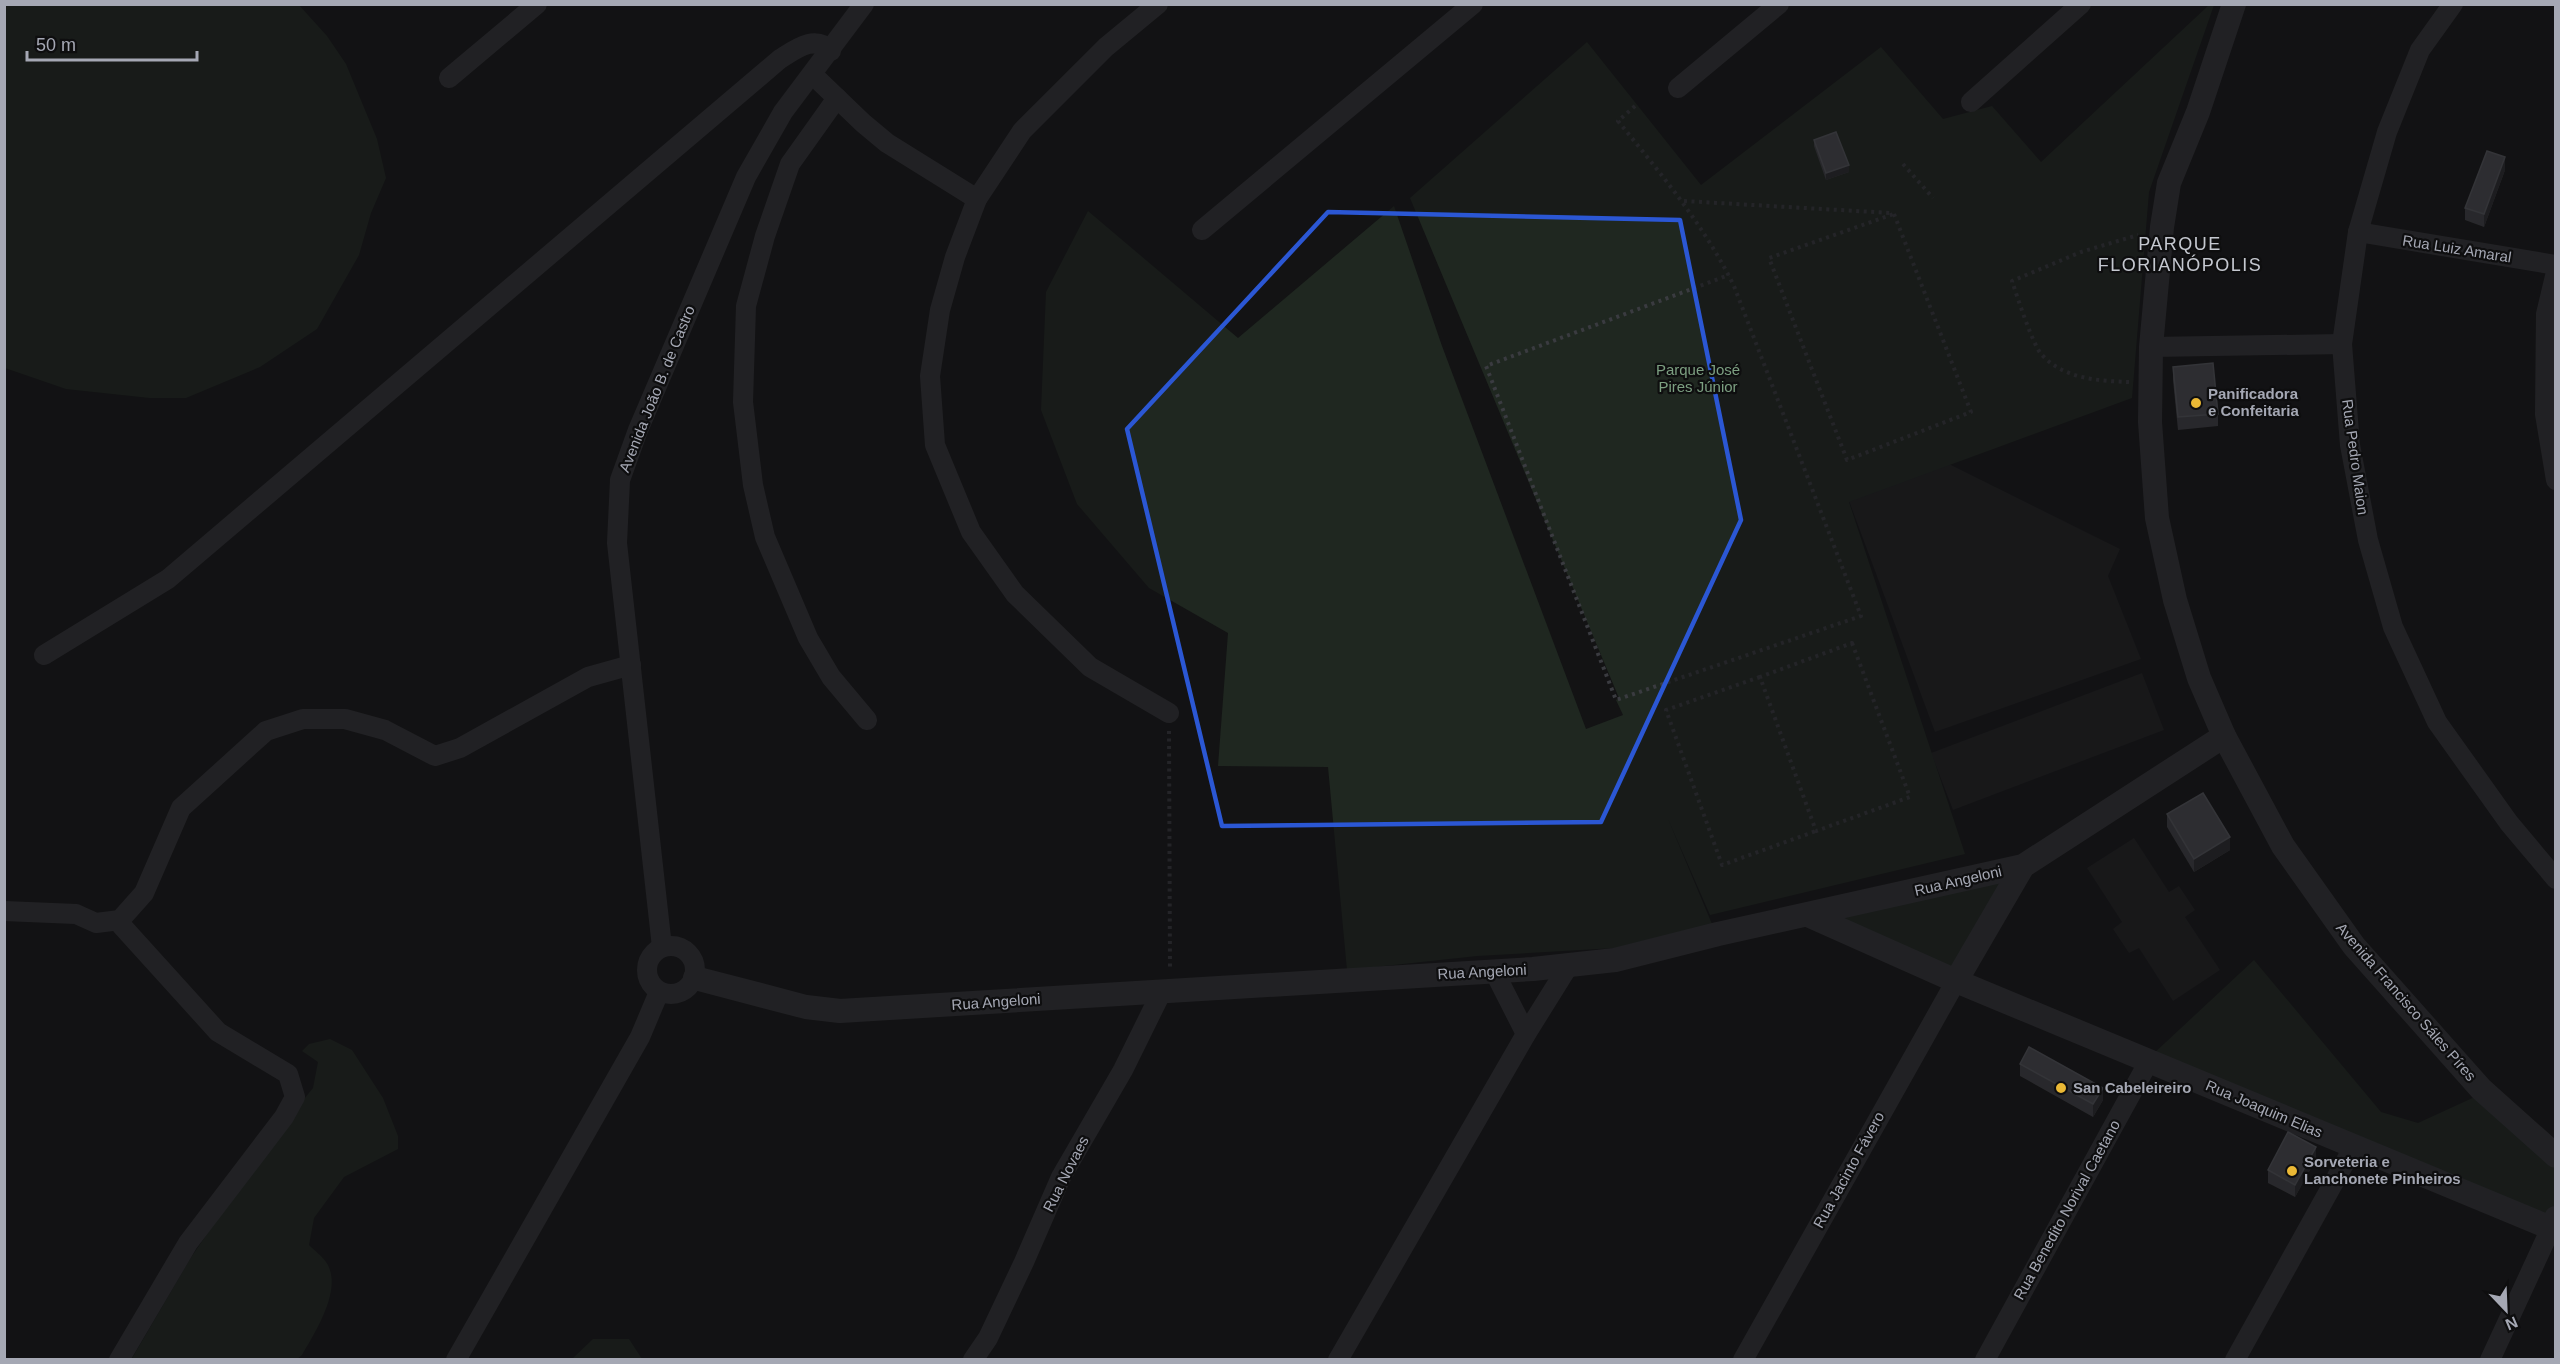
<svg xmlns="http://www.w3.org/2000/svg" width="2560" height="1364" font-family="Arial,sans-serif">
<rect width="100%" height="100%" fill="#131314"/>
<g fill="#1f1f21">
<path d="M1949,464L2120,549L2108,576L2141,659L1935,732L1849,501Z"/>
<path d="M2142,673L2164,730L1953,810L1931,753Z"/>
<path d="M2134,838L2169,892L2179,886L2195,910L2185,917L2220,970L2173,1001L2139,948L2129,953L2113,929L2122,922L2087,868Z"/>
</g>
<g fill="#1f2720">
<path d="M4,5H299L327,36L346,64L377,139L386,178L371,213L359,255L317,329L260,367L186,398H150L66,389L5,368Z"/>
<path d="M2209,5H2214L2149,192L2132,398L1849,502L1965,854L1710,915L1668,819L1712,924L1615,948L1477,956L1347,970L1328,767L1218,766L1228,633L1149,588L1077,504L1041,410L1046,292L1088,211L1238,338L1394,206L1442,346L1586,729L1623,715L1616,700L1619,698L1410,198L1587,42L1701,185L1881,47L1943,119L1992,106L2041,162Z"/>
<path d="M2011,875L1953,973L1827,917Z"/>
<path d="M2254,960L2381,1112L2418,1123L2479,1095L2555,1163V1206L2548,1220L2151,1056Z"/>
<path d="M330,1039L352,1050L383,1098L398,1136V1149L344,1177L314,1218L309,1245C314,1250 322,1256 326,1262C344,1288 315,1332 302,1355L296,1360H131L190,1259L273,1137L313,1088L318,1062L302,1051L309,1044Z"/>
<path d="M593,1339H629L642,1359H572Z"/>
</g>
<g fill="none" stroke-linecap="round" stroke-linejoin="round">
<g stroke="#3a3b40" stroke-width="4" stroke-dasharray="3 4.5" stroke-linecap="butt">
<path d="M1635,106L1618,121C1661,174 1704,225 1734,286L1861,616L1616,700L1486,366L1729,275"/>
<path d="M1903,164L1933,198"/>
<path d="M1684,201L1891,213"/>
<path d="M1894,214L1971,412L1847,460L1769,258Z"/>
<path d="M2129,382C2099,381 2064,379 2042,355C2033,346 2017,296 2012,281L2081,252L2138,235"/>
<path d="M1852,643L1910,797L1816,831L1760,677Z"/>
<path d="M1760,677L1666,710L1722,865L1816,831"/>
<path d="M1169,731L1170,969"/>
</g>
<g stroke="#343439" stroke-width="20">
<path d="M1158,4L1106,47L1022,131L977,199L955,257L940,310L930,376L935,445L971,532L1015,594L1090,667L1169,713"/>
<path d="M2453,4L2420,50L2387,132L2358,232L2342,344L2350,445L2368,540L2393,627L2437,722L2509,823L2556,879"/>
<path d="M813,75L863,123L887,143L977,199"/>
<path d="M449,78L537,4"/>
<path d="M1678,88L1779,4"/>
<path d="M837,98L790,164L765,236L746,306L743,402L753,485L765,537L808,638L831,677L867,720"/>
<path d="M1971,102L2081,4"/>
<path d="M1202,230L1473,4"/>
<path d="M2358,232L2556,265"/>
<path d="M2556,272L2546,314L2545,414L2556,480"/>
<path d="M2151,347L2342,344"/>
<path d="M44,655L168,579L780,59C796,49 815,34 831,51"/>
<path d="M4,911L76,914L96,923L120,920L144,893L181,808L266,731L303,719H345L385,730L435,756L460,748L588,677L631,665"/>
<circle cx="671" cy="970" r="24"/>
<path d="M662,947L617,543L620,480L638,430L746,177L783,112L864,4"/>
<path d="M1494,971L1526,1034"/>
<path d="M119,1360L188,1243L284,1117L295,1097L288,1074L218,1032L122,926L120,920"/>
<path d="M456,1360L640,1037L659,992"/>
<path d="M973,1360L988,1338L1024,1262L1061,1177L1123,1070L1162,991"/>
<path d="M1338,1360L1526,1034L1569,965"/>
<path d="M1743,1360L1956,981"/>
<path d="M1985,1360L2149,1061"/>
<path d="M2235,1360L2354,1146"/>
<path d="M2490,1360L2551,1228L2556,1230"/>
</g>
<g stroke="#343439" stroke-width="24">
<path d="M2234,4L2198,112L2169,183L2162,227L2151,347L2150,422L2157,518L2175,600L2199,678L2224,736L2283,846L2354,946L2481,1089L2556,1156"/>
<path d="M1808,915L1956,981L2551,1228L2556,1218"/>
<path d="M695,978L806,1007L840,1011L1533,969L1615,960L1718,934L2023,866L2224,736"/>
<path d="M1956,981L2023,866"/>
</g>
</g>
<g fill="#444449">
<path d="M1814,140L1849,172L1826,180L1814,146Z"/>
<path d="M2505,170L2484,227L2465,220V208Z"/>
<path d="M2173,367L2218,414V426L2178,430L2173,380Z"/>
<path d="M2167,814L2230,850L2194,872L2167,827Z"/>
<path d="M2020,1064L2103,1100L2093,1117L2020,1076Z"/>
<path d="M2316,1159L2295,1197L2268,1183V1170Z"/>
</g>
<g fill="#2c2c2f">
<path d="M2505,157V170L2484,227V214Z"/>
<path d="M1849,165V172L1826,180V173Z"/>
<path d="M2230,837V850L2194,872V859Z"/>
<path d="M2103,1088V1100L2093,1117V1104Z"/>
<path d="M2316,1147V1159L2295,1197V1185Z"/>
</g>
<g fill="#4f4f55" stroke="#5c5d64" stroke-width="1.5">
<path d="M1836,132L1849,165L1826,173L1814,140Z"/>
<path d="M2487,151L2505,157L2484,214L2465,208Z"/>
<path d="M2213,363L2218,414L2178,417L2173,367Z"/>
<path d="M2203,793L2230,837L2194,859L2167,814Z"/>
<path d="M2029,1047L2103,1088L2093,1104L2020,1064Z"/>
<path d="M2288,1132L2316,1147L2295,1185L2268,1170Z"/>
</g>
<path d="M0 0H2560V1364H0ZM1328,212L1680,220L1741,520L1601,822L1222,826L1127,429Z" fill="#131314" fill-opacity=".55" fill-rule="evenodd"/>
<path fill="none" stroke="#2b57d4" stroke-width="4.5" stroke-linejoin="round" d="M1328,212L1680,220L1741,520L1601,822L1222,826L1127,429Z"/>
<g fill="#eab835" stroke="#0e0e0f" stroke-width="2">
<circle cx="2196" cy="403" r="6"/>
<circle cx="2061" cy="1088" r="6"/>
<circle cx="2292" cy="1171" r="6"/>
</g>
<g text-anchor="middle" stroke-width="4.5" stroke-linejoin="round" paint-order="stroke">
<g font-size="15" fill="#a5a8b4" stroke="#0e0e0f">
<text transform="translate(2457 249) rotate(9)" y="5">Rua Luiz Amaral</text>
<text transform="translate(657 389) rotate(-68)" y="5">Avenida João B. de Castro</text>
<text transform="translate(2355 457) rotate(82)" y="5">Rua Pedro Maion</text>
<text transform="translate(1958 881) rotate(-13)" y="5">Rua Angeloni</text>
<text transform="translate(1482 972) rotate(-3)" y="5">Rua Angeloni</text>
<text transform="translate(996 1002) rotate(-4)" y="5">Rua Angeloni</text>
<text transform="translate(2406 1002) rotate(49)" y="5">Avenida Francisco Sáles Píres</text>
<text transform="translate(2264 1109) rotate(23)" y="5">Rua Joaquim Elias</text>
<text transform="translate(1849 1170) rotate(-61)" y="5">Rua Jacinto Fávero</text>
<text transform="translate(1066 1174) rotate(-63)" y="5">Rua Novaes</text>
<text transform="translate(2067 1210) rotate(-61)" y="5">Rua Benedito Norival Caetano</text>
</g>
<g font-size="15" fill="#7c9f81" stroke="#0e0e0f">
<text x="1698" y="375">Parque José<tspan x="1698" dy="17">Pires Júnior</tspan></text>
</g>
<g font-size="15" font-weight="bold" fill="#a5a8b4" stroke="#0e0e0f" text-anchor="start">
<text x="2208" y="399">Panificadora<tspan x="2208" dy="17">e Confeitaria</tspan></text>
<text x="2073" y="1093">San Cabeleireiro</text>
<text x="2304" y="1167">Sorveteria e<tspan x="2304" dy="17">Lanchonete Pinheiros</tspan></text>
</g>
<g font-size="18" letter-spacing="1.5" fill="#c5c8d0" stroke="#0e0e0f">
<text x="2180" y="250">PARQUE<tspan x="2180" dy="21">FLORIANÓPOLIS</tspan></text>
</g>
</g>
<rect width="2560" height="1364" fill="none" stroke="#a5a8b4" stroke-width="12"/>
<g transform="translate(2506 1310) rotate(157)" stroke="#0e0e0f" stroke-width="4.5" paint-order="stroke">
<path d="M0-4.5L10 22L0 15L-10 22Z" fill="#a5a8b4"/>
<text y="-9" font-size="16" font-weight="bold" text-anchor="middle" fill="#a5a8b4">N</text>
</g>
<path d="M27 51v9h170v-9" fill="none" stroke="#a5a8b4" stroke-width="3"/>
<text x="36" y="51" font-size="18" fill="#a5a8b4" stroke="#0e0e0f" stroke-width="4.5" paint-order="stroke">50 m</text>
</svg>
